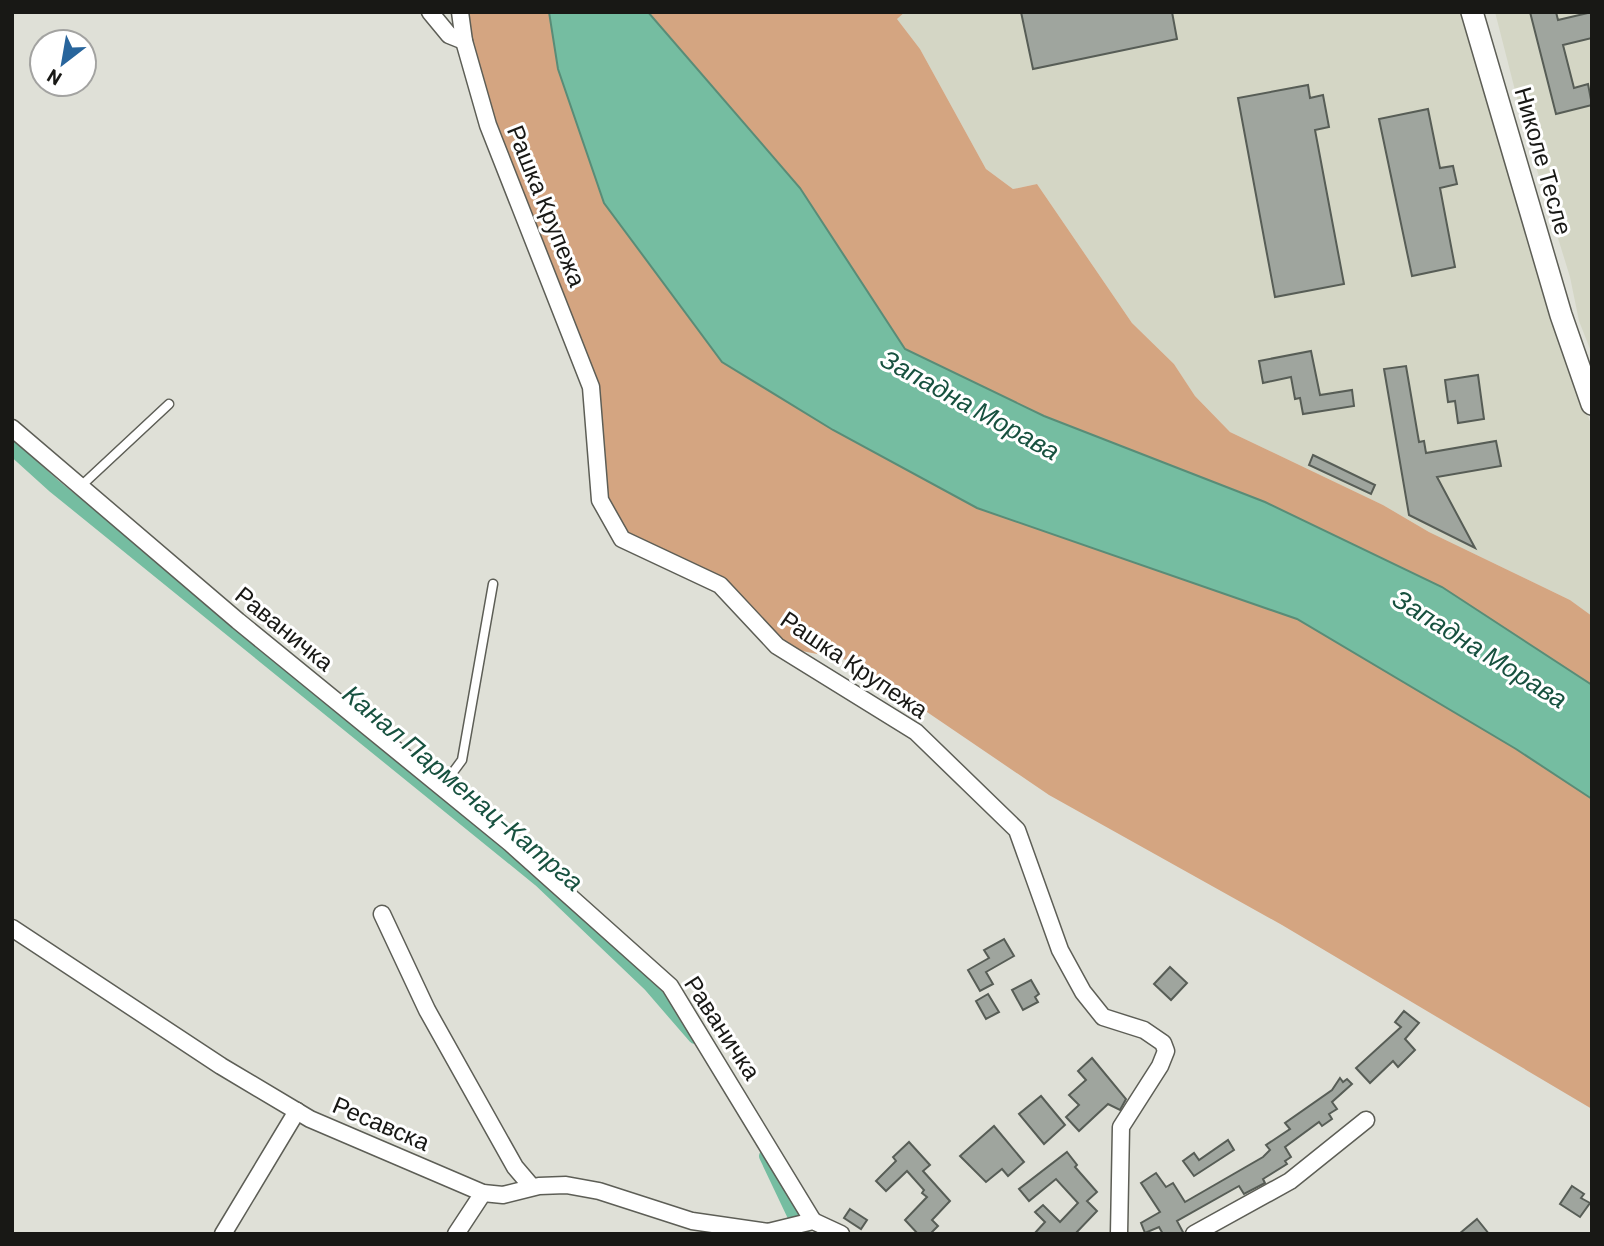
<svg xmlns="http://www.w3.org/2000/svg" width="1604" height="1246" font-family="Barlow,sans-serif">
<rect width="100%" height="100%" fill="#dfe0d7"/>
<g fill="#d4d6c5">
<path d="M905,12H1464L1547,301L1592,427V616L1570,600L1429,532L1383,505L1230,432L1195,396L1174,364L1132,323L1037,184L1013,189L986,169L920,49L897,19Z"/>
<path d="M1495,12H1592V354L1579,321L1570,277L1528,141Z"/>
</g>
<g fill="#d4a581">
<path d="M460,12H549L558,69L977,508L1297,619L1516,749L1592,799V1109L1282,925L1049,795L852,661L777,646L720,585L622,539L600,500L591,387L488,125Z"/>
<path d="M648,12H905L897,19L920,49L986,169L1013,189L1037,184L1132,323L1174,364L1195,396L1230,432L1383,505L1429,532L1570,600L1592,616V685L1442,587L1265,502L1044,416L905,349L800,188Z"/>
</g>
<path fill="#75bda1" stroke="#598c77" stroke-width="2" d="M549,12H648L800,188L905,349L1044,416L1265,502L1442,587L1592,685V799L1516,749L1297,619L977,508L833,430L722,362L604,203L558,69Z"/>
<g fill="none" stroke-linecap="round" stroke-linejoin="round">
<g stroke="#75bda1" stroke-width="14">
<path d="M12,448L54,486L540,880L650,985L695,1037"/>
<path d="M766,1156L803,1234"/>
</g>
</g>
<g fill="#9fa59e" stroke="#575d56" stroke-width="2">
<path d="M1021,12H1172L1177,39L1033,69Z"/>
<path d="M1530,12H1556L1558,20L1592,12V38L1563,45L1574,88L1588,84L1592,105L1556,114Z"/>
<path d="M1308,85L1310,98L1323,95L1329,127L1315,130L1344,284L1275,297L1238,98Z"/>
<path d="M1428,109L1440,168L1453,166L1457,184L1440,188L1455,267L1412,276L1379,119Z"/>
<path d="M1311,351L1320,395L1352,390L1354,406L1303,414L1300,398L1295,399L1291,377L1263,383L1259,361Z"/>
<path d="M1406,366L1419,442L1424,441L1426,453L1496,441L1501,466L1437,477L1475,548L1409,515L1384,369Z"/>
<path d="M1478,375L1484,419L1458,423L1455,401L1448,402L1445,380Z"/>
<path d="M1313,455L1375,485L1371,494L1309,465Z"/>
<path d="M1004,939L1014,956L986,972L993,984L980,991L968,970L989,958L984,950Z"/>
<path d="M1170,967L1187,983L1171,1000L1154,984Z"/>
<path d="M1031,980L1039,994L1035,997L1038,1002L1023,1010L1012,990Z"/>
<path d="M988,994L999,1012L986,1019L976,1001Z"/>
<path d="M1404,1011L1419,1023L1405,1039L1415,1050L1398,1067L1393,1061L1370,1083L1356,1068L1401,1027L1395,1022Z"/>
<path d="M1092,1058L1126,1099L1120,1110L1108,1104L1079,1131L1066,1117L1079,1105L1069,1095L1086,1080L1078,1071Z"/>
<path d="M1340,1078L1343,1082L1347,1079L1352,1084L1332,1102L1337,1109L1329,1114L1332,1119L1322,1126L1319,1122L1285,1147L1291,1157L1285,1161L1287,1164L1263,1179L1265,1183L1244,1194L1239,1186L1177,1221L1184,1234H1163L1159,1227L1145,1233L1141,1223L1160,1212L1141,1183L1156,1173L1166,1187L1173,1183L1185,1202L1263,1157L1270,1150L1266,1145L1290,1129L1285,1123L1332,1090Z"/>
<path d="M1041,1096L1065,1125L1044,1144L1019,1114Z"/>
<path d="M994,1126L1024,1162L1008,1176L1002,1169L986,1182L960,1156Z"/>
<path d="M1228,1140L1234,1150L1194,1176L1183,1161L1194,1153L1199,1160Z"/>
<path d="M909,1142L930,1165L923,1171L950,1201L932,1220L938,1226L930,1234H918L905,1220L927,1197L922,1193L924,1190L907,1171L886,1191L876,1181L896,1161L893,1157Z"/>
<path d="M1067,1152L1077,1165L1075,1167L1097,1192L1087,1201L1097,1211L1075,1234H1034L1045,1222L1035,1212L1043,1205L1060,1222L1078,1203L1056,1179L1029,1201L1019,1189Z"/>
<path d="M1572,1186L1584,1194L1581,1198L1590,1203L1580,1217L1560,1204Z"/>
<path d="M850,1209L867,1220L861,1229L844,1218Z"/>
<path d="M1477,1219L1489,1234H1459Z"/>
</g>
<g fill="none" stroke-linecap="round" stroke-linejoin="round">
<g stroke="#5d5e56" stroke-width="11">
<g id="lane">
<path d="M81,486L169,404"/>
<path d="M442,787L462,760L493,584"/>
</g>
</g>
<g stroke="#5d5e56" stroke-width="19">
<g id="street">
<path d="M430,12L449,35L464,41"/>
<path d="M460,12L464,41L488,125L591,387L600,500L622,539L720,585L777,646L916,732L1017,830L1060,950L1083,992L1103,1017L1144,1030L1163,1043L1166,1051L1160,1066L1121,1127L1119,1234"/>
<path d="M12,428L238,621L510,843L670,986L813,1221"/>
<path d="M382,914L427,1010L515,1167L532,1187"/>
<path d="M12,928L221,1066L310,1119L483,1193L503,1195L539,1186L566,1185L599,1191L692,1221L768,1232L813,1221L841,1234"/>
<path d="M223,1234L297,1111"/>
<path d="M456,1234L483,1193"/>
<path d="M1194,1234L1290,1181L1366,1120"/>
</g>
</g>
<g stroke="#5d5e56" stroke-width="24">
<path id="secondary" d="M1472,12L1561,315L1592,404"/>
</g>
<use href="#lane" stroke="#fff" stroke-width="8"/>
<use href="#street" stroke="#fff" stroke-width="16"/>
<use href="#secondary" stroke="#fff" stroke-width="21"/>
</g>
<g text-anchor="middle" stroke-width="6" stroke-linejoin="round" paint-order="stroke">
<g font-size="24" fill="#181815" stroke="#fff">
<text transform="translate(1543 161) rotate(74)" y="8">Николе Тесле</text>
<text transform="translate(546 206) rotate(68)" y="8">Рашка Крупежа</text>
<text transform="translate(284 629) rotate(39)" y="8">Раваничка</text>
<text transform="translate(854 665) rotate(34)" y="8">Рашка Крупежа</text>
<text transform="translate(722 1028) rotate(57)" y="8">Раваничка</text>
<text transform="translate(381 1124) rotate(23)" y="8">Ресавска</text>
</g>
<g font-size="26" font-style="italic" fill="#17513f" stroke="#fff">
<text transform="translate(970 405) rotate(29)" y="9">Западна Морава</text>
<text transform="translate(1480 649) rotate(32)" y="9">Западна Морава</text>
<text transform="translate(463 788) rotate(40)" y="9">Канал Парменац-Катрга</text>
</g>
</g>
<rect width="1604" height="1246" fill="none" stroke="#181815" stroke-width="28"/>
<g transform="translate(63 63) rotate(211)"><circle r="33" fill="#ffffff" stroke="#a3a3a1" stroke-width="2"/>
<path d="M0-5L12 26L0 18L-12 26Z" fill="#28659c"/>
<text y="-10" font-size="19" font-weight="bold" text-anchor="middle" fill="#181815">N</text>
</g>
</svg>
